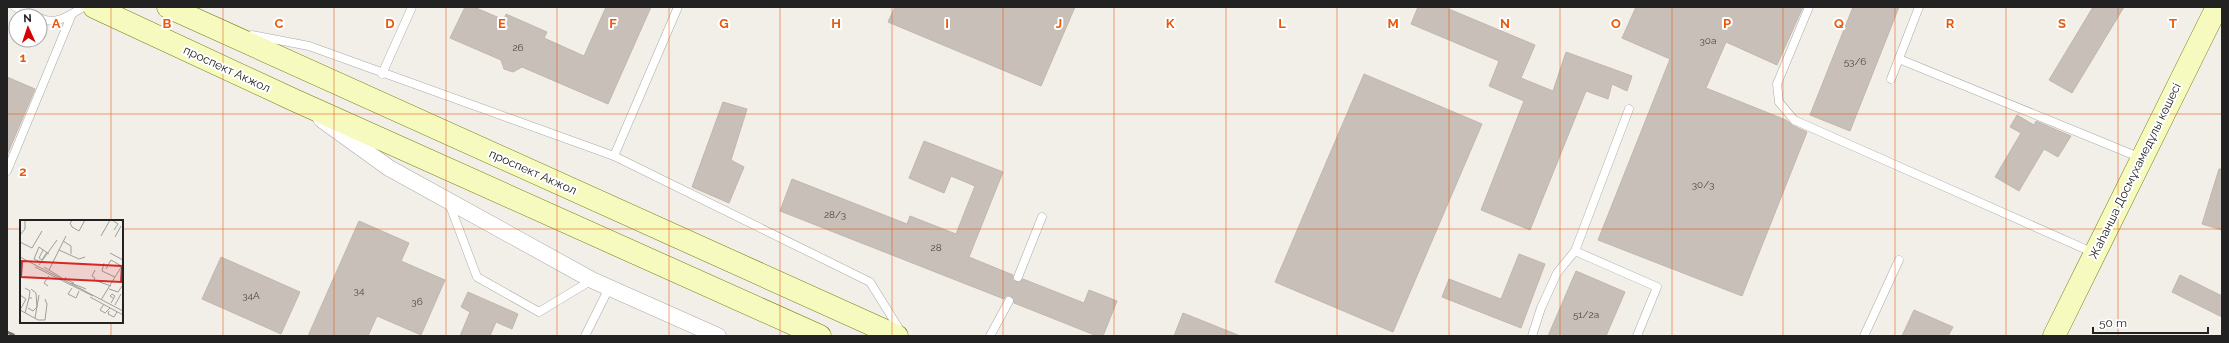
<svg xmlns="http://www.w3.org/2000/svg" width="2229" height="343" font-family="Raleway,sans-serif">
<rect width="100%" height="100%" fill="#f2efe9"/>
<g fill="#c7bfb8" stroke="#c4b6ab">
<path d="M465,7H474L504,20L506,14L547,32L544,38L584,56L606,7H651L608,104L522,67L513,72L504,69L501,60L450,38Z"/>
<path d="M895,7H1075L1041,86L888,22Z"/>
<path d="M1418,7H1444L1535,45L1521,78L1553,91L1566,52L1632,76L1627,91L1612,84L1608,99L1586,91L1530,230L1481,210L1524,101L1489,86L1499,61L1411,24Z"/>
<path d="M1636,7H1803L1777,65L1726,42L1706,88L1786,120L1792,125L1807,132L1742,296L1598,240L1670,59L1622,38Z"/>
<path d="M1853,7H1899L1850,131L1810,115Z"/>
<path d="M2093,7H2124L2072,93L2049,80Z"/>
<path d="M1364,74L1482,124L1393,332L1275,282Z"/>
<path d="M7,77L35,89L7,155Z"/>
<path d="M723,102L747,109L731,160L744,167L729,203L692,187Z"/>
<path d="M2017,115L2034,125L2036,121L2071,136L2058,157L2044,149L2019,191L1995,177L2021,133L2010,127Z"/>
<path d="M924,141L1003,172L969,257L1013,275V280L1016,282L1023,279L1084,303L1089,290L1117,301L1103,336H1097L1014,303L1011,296H1006L1004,299L780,211L792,179L907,224L910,216L956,234L975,186L951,176L944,193L909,178Z"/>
<path d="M2219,169H2222V230L2202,224Z"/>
<path d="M359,221L409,243L401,261L445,280L421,335L377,316L368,336H308Z"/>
<path d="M1519,254L1545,264L1521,328L1442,297L1449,279L1501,299Z"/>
<path d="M221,257L300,292L281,334L202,299Z"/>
<path d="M1576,271L1625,292L1606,336H1548Z"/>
<path d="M2180,275L2222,296V317L2172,292Z"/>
<path d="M468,292L518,314L512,329L496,322L490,336H460L470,312L461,307Z"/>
<path d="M1914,310L1953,327L1948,336H1902Z"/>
<path d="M1183,313L1238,335V336H1174Z"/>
</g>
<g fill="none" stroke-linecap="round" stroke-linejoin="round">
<g stroke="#a9a9a9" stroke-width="9">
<g id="lane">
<path d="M15,7L35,16"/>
<path d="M1809,7L1777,84L1779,102L1794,120L2094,253"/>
<path d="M40,18C56,26 70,15 83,7"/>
<path d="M252,35L309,46L614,156L870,282L901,332"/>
<path d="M1899,59L2141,158"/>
<path d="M382,74L412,7"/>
<path d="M1891,79L1919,7"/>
<path d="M1629,109L1575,251L1657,287L1637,336"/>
<path d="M614,156L678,7"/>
<path d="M7,171L72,14"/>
<path d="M449,203L477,277L539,312L592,280"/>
<path d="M1018,277L1042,217"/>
<path d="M585,336L609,288"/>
<path d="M990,336L1009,301"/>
<path d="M1532,336L1541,308L1557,273L1575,251"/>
<path d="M1864,336L1899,260"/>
</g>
</g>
<g stroke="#a9a9a9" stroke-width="17">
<path id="street" d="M321,119L389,168L592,280L718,336"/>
</g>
<g stroke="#707d05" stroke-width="23">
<g id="secondary">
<path d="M94,7L294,100L820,336"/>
<path d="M168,7L897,336"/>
<path d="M2054,336L2217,7"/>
</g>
</g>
<use href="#lane" stroke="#fff" stroke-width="8"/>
<use href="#street" stroke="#fff" stroke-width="16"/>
<use href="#secondary" stroke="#f7fabf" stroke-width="22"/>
<path stroke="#707070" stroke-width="3" stroke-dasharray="8 8" stroke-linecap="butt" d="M7,332L16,336"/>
</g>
<path fill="none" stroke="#e8590c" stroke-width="1" stroke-opacity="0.55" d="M111,7V221M223,7V336M334,7V336M446,7V336M557,7V336M669,7V336M780,7V336M892,7V336M1003,7V336M1114,7V336M1226,7V336M1337,7V336M1449,7V336M1560,7V336M1672,7V336M1783,7V336M1895,7V336M2006,7V336M2118,7V336M7,114H2222M7,229H21M122,229H2222M111,322V336"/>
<g text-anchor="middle" stroke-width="4" stroke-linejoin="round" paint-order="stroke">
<g font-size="10" fill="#4b4948">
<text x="1708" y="44">30а</text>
<text x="518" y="51">26</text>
<text x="1855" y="65">53/6</text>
<text x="1703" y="188">30/3</text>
<text x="835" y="218">28/3</text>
<text x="936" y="251">28</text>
<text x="359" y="294">34</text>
<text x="251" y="299">34А</text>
<text x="417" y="305">36</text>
<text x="1586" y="318">51/2а</text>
</g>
<g font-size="12" fill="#222" stroke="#fff">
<text transform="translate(227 69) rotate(25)" y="4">проспект Акжол</text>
<text transform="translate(2135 171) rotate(-64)" y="4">Жаһанша Досмұхамедұлы көшесі</text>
<text transform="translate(533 172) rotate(24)" y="4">проспект Акжол</text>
</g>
</g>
<g transform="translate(20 220)">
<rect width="103" height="103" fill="#f2efe9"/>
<path fill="none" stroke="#9f9d99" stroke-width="1" d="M53,0L50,3L52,7L59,11L65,0M92,0L98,4L94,10M0,15L5,9V0M81,16L90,0M95,17L101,6M43,21L51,26V34M0,22L12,28L22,11M23,30L19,38L22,40L27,32M39,30L59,39L65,37M90,33L103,40M0,37L103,91M21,42L14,39L19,27L29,34M84,43L82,51L95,57M19,45L37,20M15,47L73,76M24,47L42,58M86,49L91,40L103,47M29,50L46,16M75,50L72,56L75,58L74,60L91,66M46,57L45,59L54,63M51,63L66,69M28,66L24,63L29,56M5,68L10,71L9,78M52,68L48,74L56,78L59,71M89,69L98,72L102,66M0,75L6,79L0,90M70,77L103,95M81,80L103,44M91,83L95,76L92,74L90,76L93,78M84,84L80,90L85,93L90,88M95,85L101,74M8,88L13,91L17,87L16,73L11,69M0,90L18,100H25L27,84L25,79M89,91L88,94L94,97L97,92M5,93L9,78H12M15,98L19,75"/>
<path fill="#d62828" fill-opacity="0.15" stroke="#d62828" stroke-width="2" d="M2,41L102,46L101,62L1,57Z"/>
<rect width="103" height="103" fill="none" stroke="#222" stroke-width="2"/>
</g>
<g font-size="13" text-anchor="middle" font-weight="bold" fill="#e8590c" stroke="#fff" stroke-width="4" stroke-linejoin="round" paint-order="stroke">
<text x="56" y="28">A</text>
<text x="167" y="28">B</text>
<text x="279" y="28">C</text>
<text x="390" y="28">D</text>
<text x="502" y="28">E</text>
<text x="613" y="28">F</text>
<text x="724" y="28">G</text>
<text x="836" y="28">H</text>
<text x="947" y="28">I</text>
<text x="1059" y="28">J</text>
<text x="1170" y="28">K</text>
<text x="1282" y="28">L</text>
<text x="1393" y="28">M</text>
<text x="1505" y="28">N</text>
<text x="1616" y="28">O</text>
<text x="1727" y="28">P</text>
<text x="1839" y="28">Q</text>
<text x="1950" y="28">R</text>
<text x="2062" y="28">S</text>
<text x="2173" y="28">T</text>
<text x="23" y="62">1</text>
<text x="23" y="176">2</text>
</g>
<rect width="2229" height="343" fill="none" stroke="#222222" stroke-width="16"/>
<g transform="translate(28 28) rotate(357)"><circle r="19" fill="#ffffff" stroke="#a7a7a7"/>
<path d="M0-3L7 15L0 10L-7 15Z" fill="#d40000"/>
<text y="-6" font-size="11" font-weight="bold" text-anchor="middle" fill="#222222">N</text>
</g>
<path d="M2093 327v6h115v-6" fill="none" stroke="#222222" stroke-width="2"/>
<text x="2099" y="327" font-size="12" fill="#222222" stroke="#ffffff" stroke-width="3" paint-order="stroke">50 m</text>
</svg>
